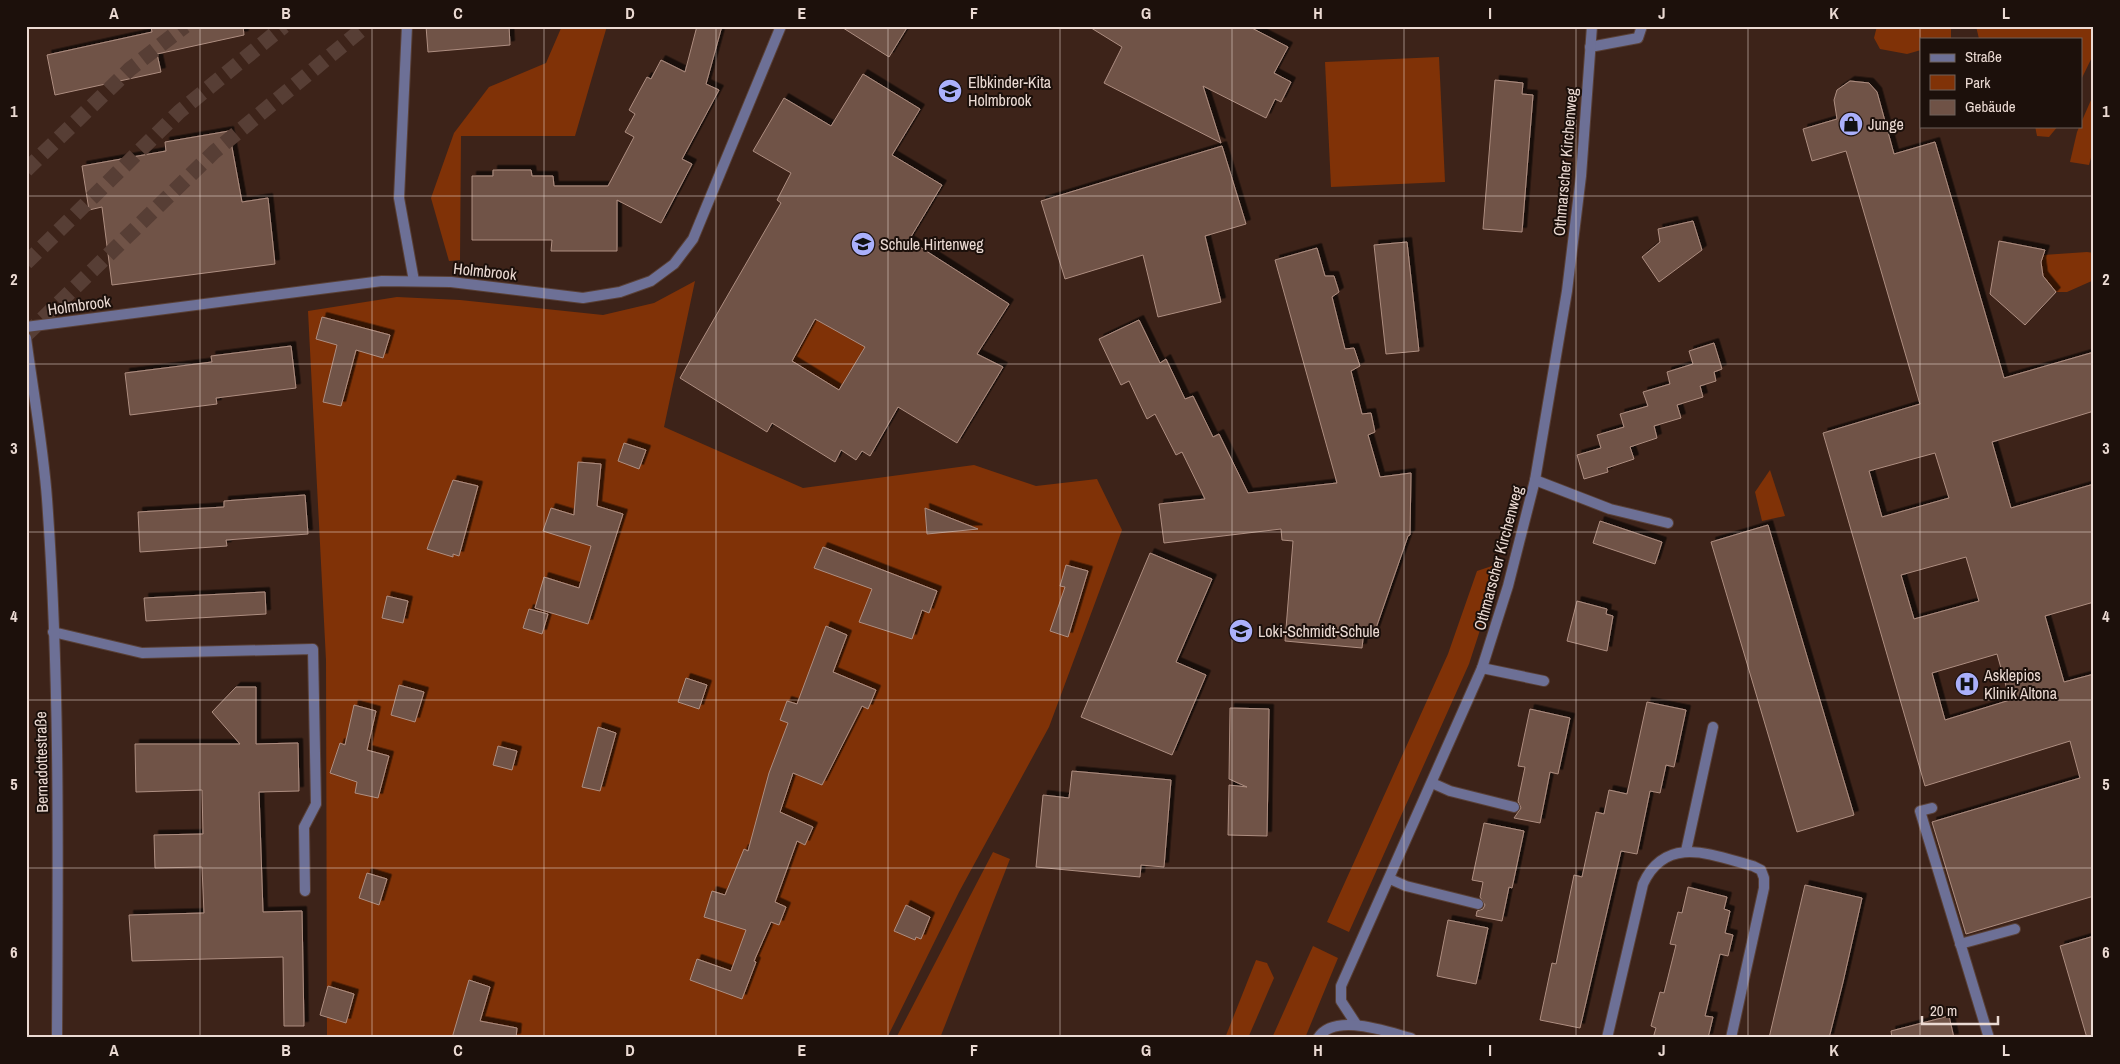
<svg xmlns="http://www.w3.org/2000/svg" width="2120" height="1064" font-family="'Archivo Narrow',sans-serif">
<defs>
<filter id="shadow"><feDropShadow dx="4.5" dy="-4.5" stdDeviation="0" flood-color="#0009"/></filter>
</defs>
<rect width="100%" height="100%" fill="#3d2319"/>
<g fill="#803207">
<path d="M562,26H607L575,136H461L460,260L449,261L431,198L454,133L489,87L546,63Z"/>
<path d="M1877,26H1951V39H1921V50L1907,54L1880,49L1874,38Z"/>
<path d="M1976,26H2094V53L2081,80V39H1979Z"/>
<path d="M1439,57L1445,182L1331,187L1325,62Z"/>
<path d="M2091,100H2094V147L2089,165L2070,162L2077,132Z"/>
<path d="M2035,126H2058L2049,137L2037,136Z"/>
<path d="M2087,252L2094,253V280L2067,292H2056C2044,281 2038,271 2043,255Z"/>
<path d="M695,281L664,427L803,488L974,465L1036,486L1097,479L1122,530L1049,727L959,892L887,1038H327L326,660L308,311L397,297L460,300L603,315L654,303Z"/>
<path d="M815,319L865,347L839,390L792,361Z"/>
<path d="M1770,470L1785,516L1762,521L1755,492Z"/>
<path d="M1492,566L1494,587L1469,664L1349,932L1327,922L1448,654L1477,571Z"/>
<path d="M993,852L1010,859L940,1038H896Z"/>
<path d="M1313,946L1338,958L1305,1038H1272Z"/>
<path d="M1256,960L1267,963L1274,978L1248,1038H1225Z"/>
</g>
<g fill="#6f5246" stroke="#ae8e81" fill-rule="evenodd" filter="url(#shadow)">
<path d="M151,26H243L244,35L157,54L161,72L55,95L47,55L152,32Z"/>
<path d="M426,26H509L510,45L428,52Z"/>
<path d="M697,26H722L706,84L719,90L682,159L692,164L661,223L617,200V251H551L552,240H472V176H493V170H531L532,176H553L554,186H608L634,137L625,132L635,114L629,110L647,77L651,79L661,60L685,72Z"/>
<path d="M840,26H908L889,57Z"/>
<path d="M1088,26H1248L1288,47L1274,73L1291,82L1281,102L1275,99L1266,118L1203,86L1221,143L1104,83L1122,47Z"/>
<path d="M863,74L920,109L892,155L942,185L909,240L1009,304L977,354L1003,367L957,443L898,407L870,456L862,451L856,460L841,450L835,462L772,423L767,432L680,378L781,203L777,200L791,173L753,151L784,98L831,126ZM815,319L865,347L839,390L792,361Z"/>
<path d="M1495,80L1523,83L1522,94L1533,95L1522,232L1483,229Z"/>
<path d="M1850,81L1869,83L1877,92L1894,154L1935,142L2004,378L2094,352V411L1992,442L2011,508L2094,484V602L2045,616L2064,682L2094,674V896L1966,934L1932,822L2080,778L2070,741L1925,786L1823,433L1920,404L1846,151L1812,161L1803,129L1837,119L1834,100L1837,90ZM1935,453L1949,498L1882,517L1869,471ZM1966,557L1979,601L1914,619L1901,575ZM1997,654L2010,700L1945,720L1932,673Z"/>
<path d="M229,131L242,202L268,198L275,264L112,285L102,207L89,210L82,166L166,151L165,142Z"/>
<path d="M1222,146L1246,224L1205,236L1221,302L1158,317L1143,255L1065,279L1041,201Z"/>
<path d="M1693,221L1702,250L1659,282L1642,257L1660,242L1658,229Z"/>
<path d="M1999,241L2045,250L2041,262L2043,276L2056,292L2025,325L1990,294Z"/>
<path d="M1407,242L1419,351L1386,354L1374,245Z"/>
<path d="M1317,248L1325,276H1334L1339,292L1332,297L1345,349L1354,348L1360,366L1351,371L1362,414L1371,413L1375,432L1368,435L1380,477L1411,473L1410,535L1408,536L1375,631L1364,630L1362,648L1285,641L1293,541L1282,540L1281,529L1164,543L1159,504L1205,499L1182,452L1176,455L1155,414L1147,419L1129,381L1121,385L1099,339L1139,320L1160,363L1166,359L1185,399L1193,396L1213,437L1219,434L1248,493L1337,483L1275,260Z"/>
<path d="M322,317L390,335L383,358L356,350L341,406L323,402L337,345L316,339Z"/>
<path d="M1714,343L1722,369L1714,372L1716,381L1700,386L1703,397L1677,405L1681,418L1654,426L1657,438L1630,447L1634,459L1607,468L1608,472L1584,479L1577,455L1601,448L1597,435L1624,427L1620,414L1648,406L1643,392L1670,384L1667,372L1693,364L1689,351Z"/>
<path d="M291,346L296,388L216,398L217,404L130,415L125,373L212,362L211,356Z"/>
<path d="M624,443L646,450L639,469L618,461Z"/>
<path d="M578,462L601,464L597,506L623,514L588,624L535,608L544,577L579,588L591,546L543,531L551,508L574,515Z"/>
<path d="M453,480L478,486L459,556L453,554V557L427,549Z"/>
<path d="M305,495L308,534L226,540L227,546L140,552L138,512L224,507V501Z"/>
<path d="M925,508L978,529L927,534Z"/>
<path d="M1600,521L1662,542L1655,564L1593,543Z"/>
<path d="M1768,525L1854,815L1797,832L1711,542Z"/>
<path d="M823,547L937,591L929,613L922,610L912,639L859,622L872,589L814,568Z"/>
<path d="M1150,553L1212,579L1176,662L1206,675L1172,755L1081,717Z"/>
<path d="M1066,565L1088,571L1068,637L1050,631L1065,587L1060,586Z"/>
<path d="M265,592L266,614L146,621L144,598Z"/>
<path d="M387,596L408,601L403,623L382,618Z"/>
<path d="M1577,601L1607,609L1606,614L1613,616L1607,651L1567,641Z"/>
<path d="M529,609L548,614L542,634L523,628Z"/>
<path d="M826,626L847,635L833,672L876,690L868,709L862,706L822,785L793,773L780,812L813,827L805,845L797,841L775,902L786,907L779,925L771,922L754,961L756,962L742,999L690,980L697,959L731,971L746,930L704,917L712,891L725,895L744,849L748,851L769,773L788,723L780,720L787,701L797,704Z"/>
<path d="M686,678L707,685L699,709L678,702Z"/>
<path d="M399,685L424,692L415,722L391,715Z"/>
<path d="M236,687H256V744L298,743L299,791L259,792L263,912L302,911L304,1026H284L283,957L132,961L129,915L204,913L202,867L155,868L154,835L203,834L202,790L136,792L135,744H240L212,712Z"/>
<path d="M1647,702L1686,710L1674,767L1666,765L1660,793L1650,791L1637,854L1621,851L1580,1028L1540,1020L1552,963L1556,964L1574,875L1582,877L1596,812L1604,814L1609,790L1627,794Z"/>
<path d="M354,705L376,711L367,750L389,756L378,798L355,793L357,782L330,773L340,743L345,745Z"/>
<path d="M1230,708L1269,709L1267,836L1228,835L1229,785L1247,787L1229,779Z"/>
<path d="M1530,709L1570,718L1558,774L1550,772L1540,823L1514,818L1521,808L1518,801L1525,767L1518,766Z"/>
<path d="M598,727L616,733L600,791L582,787Z"/>
<path d="M498,746L517,751L512,770L493,765Z"/>
<path d="M1072,771L1171,780L1164,867L1141,865L1140,877L1036,867L1043,795L1069,798Z"/>
<path d="M1484,823L1524,831L1512,888L1509,887L1502,921L1476,916L1477,911L1483,909L1485,905L1480,897L1483,882L1472,880Z"/>
<path d="M367,873L387,879L379,905L359,898Z"/>
<path d="M1805,885L1862,898L1843,982L1829,1038H1769Z"/>
<path d="M1688,887L1727,897L1724,909L1730,911L1725,933L1733,935L1728,956L1720,954L1705,1016L1713,1017L1708,1038H1653L1656,1028L1651,1026L1660,992L1664,993L1676,945L1670,944L1678,912L1682,913Z"/>
<path d="M906,905L930,917L921,939L916,937L915,940L894,931Z"/>
<path d="M1448,920L1488,928L1476,984L1437,976Z"/>
<path d="M2094,936V1038H2087L2060,946Z"/>
<path d="M469,980L490,987L480,1021L517,1028L516,1038H452Z"/>
<path d="M328,986L354,994L346,1023L320,1015Z"/>
<path d="M1949,1016L1954,1038H1892L1891,1031Z"/>
</g>
<g fill="none" stroke-linecap="round" stroke-linejoin="round">
<g stroke="#573e35" stroke-width="15" stroke-dasharray="15 8" stroke-linecap="butt">
<path d="M26,170L130,69L185,26"/>
<path d="M26,263L179,112L284,26"/>
<path d="M26,335L214,152L366,26"/>
</g>
<g stroke="#594037" stroke-width="12">
<g id="service">
<path d="M407,26L399,198L414,281"/>
<path d="M1590,47L1638,38L1642,26"/>
<path d="M1535,480L1610,509L1668,523"/>
<path d="M53,632L142,653L313,649L316,804L304,827L305,891"/>
<path d="M1482,668L1544,681"/>
<path d="M1432,783L1450,791L1514,807"/>
<path d="M1932,808L1920,811L1989,1038"/>
<path d="M1686,851L1713,727"/>
<path d="M1390,879L1406,886L1478,904"/>
<path d="M1960,944L2015,929"/>
</g>
</g>
<g stroke="#594037" stroke-width="12">
<g id="minor">
<path d="M26,327L382,281L451,282L583,298L620,292L651,281L674,264L693,239L781,26"/>
<path d="M1356,1024L1341,1001V986L1482,668L1508,586L1535,480L1567,291L1581,176L1592,26"/>
<path d="M1318,1038C1334,1012 1388,1032 1411,1038"/>
<path d="M1607,1038L1643,884C1666,834 1712,855 1753,866L1761,870L1764,878V888L1731,1038"/>
</g>
</g>
<g stroke="#594037" stroke-width="12">
<path id="tertiary" d="M26,338C33,391 43,445 47,499C60,678 58,858 57,1038"/>
</g>
<use href="#service" stroke="#6d7096" stroke-width="10"/>
<use href="#minor" stroke="#6d7096" stroke-width="10"/>
<use href="#tertiary" stroke="#6d7096" stroke-width="10"/>
</g>
<path fill="none" stroke="#ebdad3" stroke-width="1" stroke-opacity="0.55" d="M200,26V1038M372,26V1038M544,26V1038M716,26V1038M888,26V1038M1060,26V1038M1232,26V1038M1404,26V1038M1576,26V1038M1748,26V1038M1920,26V1038M26,196H2094M26,364H2094M26,532H2094M26,700H2094M26,868H2094"/>
<defs>
<g id="school-disc" transform="scale(1.25)"><circle r="9.5" fill="#aab0fb" stroke="#1c100b"/><path d="M0-5L7-2L0 1L-7-2ZM-4 1L0 2.5L4 1V4Q0 6-4 4Z" fill="#111"/></g>
<g id="shop-disc" transform="scale(1.25)"><circle r="9.5" fill="#aab0fb" stroke="#1c100b"/><path d="M-5-2.5h2.3a2.7 3.5 0 0 1 5.4 0H5L5.5 6h-11ZM-1.5-2.5h3a1.5 2.3 0 0 0-3 0Z" fill="#111"/></g>
<g id="hospital-disc" transform="scale(1.25)"><circle r="9.5" fill="#aab0fb" stroke="#1c100b"/><path d="M-5-5h3v3.5h4V-5h3V5h-3V1.5h-4V5h-3Z" fill="#111"/></g>
</defs>
<g fill-rule="evenodd">
<use href="#school-disc" x="950" y="91"/>
<use href="#shop-disc" x="1851" y="124"/>
<use href="#school-disc" x="863" y="244"/>
<use href="#school-disc" x="1241" y="631"/>
<use href="#hospital-disc" x="1967" y="684"/>
</g>
<g text-anchor="middle" stroke-width="4" stroke-linejoin="round" paint-order="stroke">
<g font-size="16" fill="#ebdad3" stroke="#1c100b" text-anchor="start">
<text x="968" y="88">Elbkinder-Kita<tspan x="968" dy="18">Holmbrook</tspan></text>
<text x="1868" y="130">Junge</text>
<text x="880" y="250">Schule Hirtenweg</text>
<text x="1258" y="637">Loki-Schmidt-Schule</text>
<text x="1984" y="681">Asklepios<tspan x="1984" dy="18">Klinik Altona</tspan></text>
</g>
<g font-size="16" fill="#ebdad3" stroke="#1c100b">
<text transform="translate(1565 162) rotate(-85)" y="6">Othmarscher Kirchenweg</text>
<text transform="translate(485 271) rotate(6)" y="6">Holmbrook</text>
<text transform="translate(79 305) rotate(-8)" y="6">Holmbrook</text>
<text transform="translate(1498 558) rotate(-75)" y="6">Othmarscher Kirchenweg</text>
<text transform="translate(41 762) rotate(-91)" y="6">Bernadottestraße</text>
</g>
</g>
<rect width="2120" height="1064" fill="none" stroke="#1c100b" stroke-width="55"/>
<rect x="1920" y="38" width="162" height="90" fill="#1c100b" stroke="#6f615b"/>
<rect x="1930" y="54" width="25" height="8" fill="#6d7096" stroke="#6f615b"/>
<text x="1965" y="62" font-size="15" fill="#ebdad3">Straße</text>
<rect x="1930" y="75" width="25" height="15" fill="#803207" stroke="#6f615b"/>
<text x="1965" y="88" font-size="15" fill="#ebdad3">Park</text>
<rect x="1930" y="100" width="25" height="15" fill="#6f5246" stroke="#6f615b"/>
<text x="1965" y="112" font-size="15" fill="#ebdad3">Gebäude</text>
<path d="M1922 1016v8h76v-8" fill="none" stroke="#ebdad3" stroke-width="2.5"/>
<text x="1930" y="1016" font-size="15" fill="#ebdad3" stroke="#1c100b" stroke-width="4" paint-order="stroke">20 m</text>
<rect x="28" y="28" width="2064" height="1008" fill="none" stroke="#ebdad3" stroke-width="2"/>
<g font-size="16" text-anchor="middle" font-weight="bold" fill="#ebdad3">
<text x="114" y="19">A</text>
<text x="286" y="19">B</text>
<text x="458" y="19">C</text>
<text x="630" y="19">D</text>
<text x="802" y="19">E</text>
<text x="974" y="19">F</text>
<text x="1146" y="19">G</text>
<text x="1318" y="19">H</text>
<text x="1490" y="19">I</text>
<text x="1662" y="19">J</text>
<text x="1834" y="19">K</text>
<text x="2006" y="19">L</text>
<text x="14" y="117">1</text>
<text x="2106" y="117">1</text>
<text x="14" y="285">2</text>
<text x="2106" y="285">2</text>
<text x="14" y="454">3</text>
<text x="2106" y="454">3</text>
<text x="14" y="622">4</text>
<text x="2106" y="622">4</text>
<text x="14" y="790">5</text>
<text x="2106" y="790">5</text>
<text x="14" y="958">6</text>
<text x="2106" y="958">6</text>
<text x="114" y="1056">A</text>
<text x="286" y="1056">B</text>
<text x="458" y="1056">C</text>
<text x="630" y="1056">D</text>
<text x="802" y="1056">E</text>
<text x="974" y="1056">F</text>
<text x="1146" y="1056">G</text>
<text x="1318" y="1056">H</text>
<text x="1490" y="1056">I</text>
<text x="1662" y="1056">J</text>
<text x="1834" y="1056">K</text>
<text x="2006" y="1056">L</text>
</g>
</svg>
